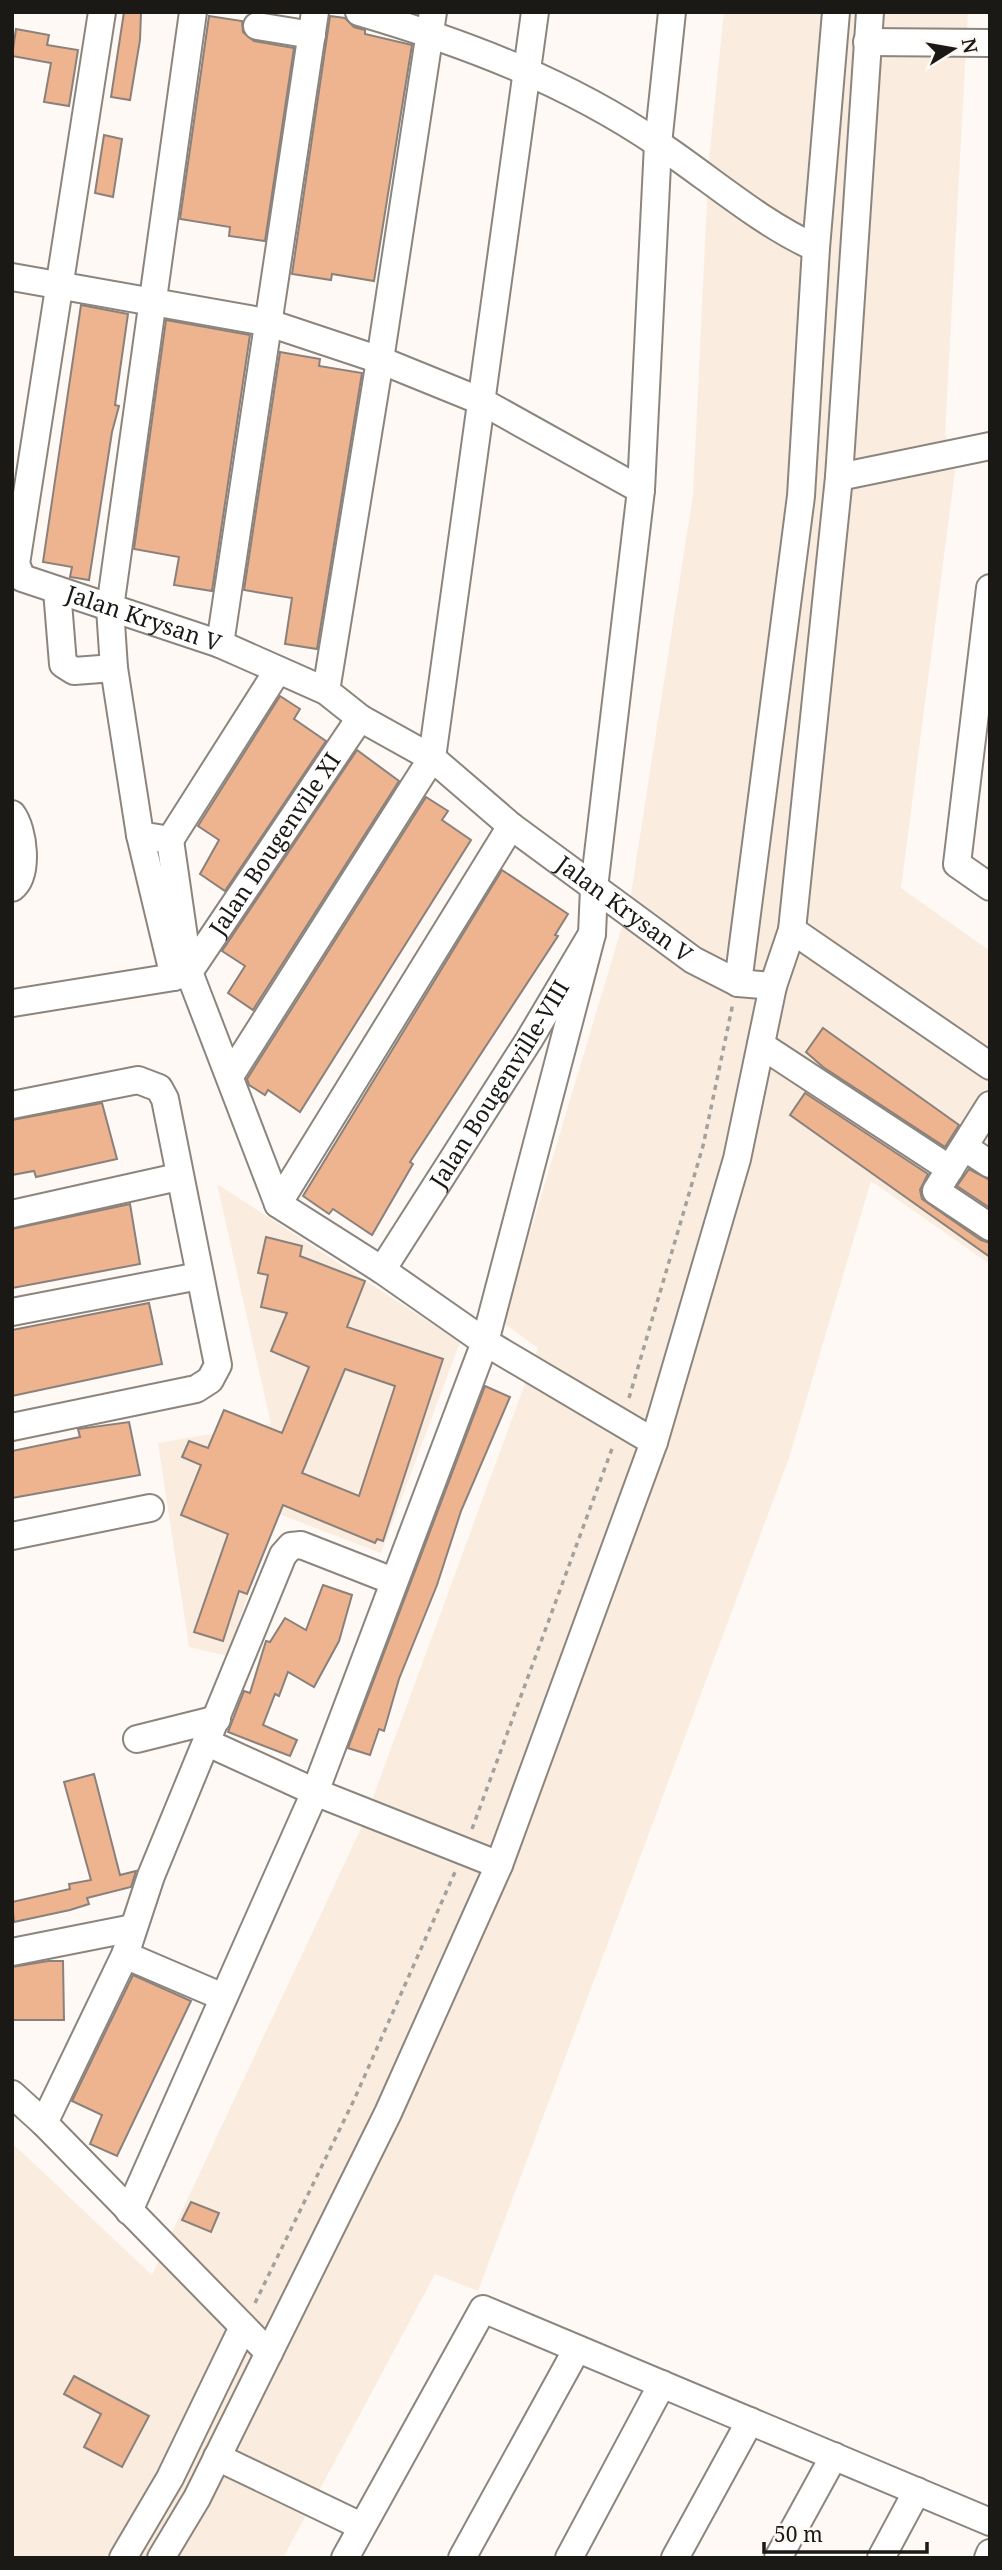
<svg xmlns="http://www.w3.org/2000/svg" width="1002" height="2570" font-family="'Noto Serif',serif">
<rect width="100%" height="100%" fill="#fef9f4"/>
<g fill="#faeddf">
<path d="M724,12H968L945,432L955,471L901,888L990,951V1264L871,1181L789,1458L478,2291L435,2274L283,2558H12V2143L152,2275L364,1822L538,1348L503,1323L630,900L693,495L709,159Z"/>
<path d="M217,1184L460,1342L381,1553L276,1513L227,1656L189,1647L158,1443L271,1424Z"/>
</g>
<g fill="#eeb38f" stroke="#8a817c" stroke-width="2" fill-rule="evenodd">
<path d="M124,12H141L140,40L130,100L111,97Z"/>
<path d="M209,16L242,21L243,32L254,41L294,48L265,241L229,236L230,227L180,219Z"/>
<path d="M330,16L345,18L354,27L365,30V34L412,45L374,281L332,274L331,280L292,274Z"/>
<path d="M16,29L49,35L47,45L78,50L69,106L44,102L51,63L12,56Z"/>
<path d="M104,135L122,139L113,197L95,193Z"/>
<path d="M81,305L128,314L115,405L119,406L112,432L89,580L70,577L72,567L43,562Z"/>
<path d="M166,320L250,335L212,591L174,585L179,557L134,549Z"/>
<path d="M280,352L320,359L319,366L362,373L317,649L285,644L292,598L244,590Z"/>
<path d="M280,696L300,709L294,719L326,741L225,891L200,874L219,840L198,826Z"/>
<path d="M357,750L399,781L253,1010L228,993L245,966L222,951Z"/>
<path d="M426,797L448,811L442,820L471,840L300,1112L268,1090L265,1095L249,1085L247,1079Z"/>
<path d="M502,870L568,914L555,935L558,936L410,1162L413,1164L372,1235L333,1209L329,1214L303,1196Z"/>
<path d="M823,1028L959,1125L945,1147L823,1067L806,1052Z"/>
<path d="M805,1093L928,1174L920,1190L922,1199L981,1240L990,1243V1257L790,1115Z"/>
<path d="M102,1103L117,1159L36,1177L34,1171L12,1175V1120Z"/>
<path d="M969,1169L990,1180V1208L957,1186Z"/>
<path d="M130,1204L140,1264L12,1288V1229Z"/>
<path d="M266,1237L302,1246L300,1256L365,1281L347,1327L443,1359L383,1541L377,1539L375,1543L283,1505L247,1594L239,1591L223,1641L194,1632L228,1534L181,1515L201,1465L182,1457L189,1441L208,1448L224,1410L282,1433L309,1367L271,1351L287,1313L261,1307L268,1275L258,1273ZM345,1369L395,1386L359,1496L302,1473Z"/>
<path d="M149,1303L162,1364L12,1396V1330Z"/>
<path d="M485,1386L510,1397L461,1511L437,1585L399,1679L384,1731L379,1729L370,1755L348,1748Z"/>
<path d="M129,1422L140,1475L12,1498V1451L80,1437L78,1429Z"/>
<path d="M323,1585L352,1595L339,1641L314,1687L288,1672L279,1696L275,1694L263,1725L297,1740L290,1756L228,1732L244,1691L250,1693L266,1641L270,1642L285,1618L306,1630Z"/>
<path d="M94,1774L120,1875L136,1871L131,1887L87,1898L89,1904L70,1910L14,1922L12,1902L70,1889L69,1884L91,1880L64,1782Z"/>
<path d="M48,1961H63L64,2020H12V1967Z"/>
<path d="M133,1975L191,2001L117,2156L90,2144L102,2115L72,2101Z"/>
<path d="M191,2202L219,2213L211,2232L182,2220Z"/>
<path d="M74,2376L149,2416L122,2467L84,2447L101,2414L64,2394Z"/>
</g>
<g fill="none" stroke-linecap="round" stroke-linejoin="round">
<g stroke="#8c857e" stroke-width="30">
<g id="minor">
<path id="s1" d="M102,12L16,564L22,578L220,644L326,691L360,718L432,758L511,826L693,960L738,983L773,986"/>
<path d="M359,12C465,43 568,82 660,145C712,180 759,222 816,248"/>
<path d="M257,26L312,35"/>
<path d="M867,42L990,43"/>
<path d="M12,277L266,322L380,360L481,401L641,490"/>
<path d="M839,477L990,446"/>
<path d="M990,588L957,864L990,887"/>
<path d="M57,590L63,664L74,671L114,668"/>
<path d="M220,644L315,12"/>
<path d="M326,691L380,360L433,12"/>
<path d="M12,814C24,830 29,875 12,888"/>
<path d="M140,835L174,977"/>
<path d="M170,840L140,835L114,668L110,608L193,12"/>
<path d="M170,840L189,972L278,1204L382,1270L485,1342L654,1442"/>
<path d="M170,840L278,670"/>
<path d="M792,930L990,1066"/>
<path id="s2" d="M189,972L360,718"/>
<path d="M738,983L801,496L816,248L836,12"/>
<path d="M13,1003L174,977L189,972"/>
<path d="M761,1045L950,1169"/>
<path d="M230,1076L432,758L535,12"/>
<path d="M12,1105L138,1080L159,1088L165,1099L218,1365L210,1380L196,1389L12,1427"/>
<path d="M990,1105L936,1191L990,1227"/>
<path d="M964,1147L990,1164"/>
<path d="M278,1204L511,826"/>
<path d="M12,1214L178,1177"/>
<path id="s3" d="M382,1270L529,1040L592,934L594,888L641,490L658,144L672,12"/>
<path d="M12,1312L199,1276"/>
<path d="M12,1536L150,1508"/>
<path d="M137,1739L217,1719"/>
<path d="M208,1743L315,1792L499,1865"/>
<path d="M12,1952L133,1928"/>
<path d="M125,1955L223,1997"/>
<path d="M12,2094L44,2123L269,2353"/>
<path d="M44,2123L125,1955L151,1876L283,1555L291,1546L301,1545L393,1581"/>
<path d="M129,2211L315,1792L485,1342L592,934"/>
<path d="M217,2457L361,2526"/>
<path d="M123,2558L170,2478L243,2327"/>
<path d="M161,2558L197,2498L388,2113L499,1865L654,1442L737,1159L773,986L792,930L839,477L870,12"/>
<path d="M345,2558L483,2309L990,2522"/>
<path d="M462,2558L577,2349"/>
<path d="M569,2558L662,2384"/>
<path d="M675,2558L750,2421"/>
<path d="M778,2558L834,2456"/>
<path d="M881,2558L917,2491"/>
<path d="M988,2558L990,2553"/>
</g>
</g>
<g stroke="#a4a09c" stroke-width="3.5" stroke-dasharray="5 5" stroke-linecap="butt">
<path d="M629,1398L703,1146L733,1003"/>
<path d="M472,1829L613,1446"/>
<path d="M255,2303L354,2100L455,1872"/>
</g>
<use href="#minor" stroke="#fff" stroke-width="26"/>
</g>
<g text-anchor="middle" stroke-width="6" stroke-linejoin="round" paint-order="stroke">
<g font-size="23" fill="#1b1916" stroke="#fef9f4">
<text dy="8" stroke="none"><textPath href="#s1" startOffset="702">Jalan Krysan V</textPath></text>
<text dy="8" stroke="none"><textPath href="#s2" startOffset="154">Jalan Bougenvile XI</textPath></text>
<text dy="8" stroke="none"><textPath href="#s1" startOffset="1269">Jalan Krysan V</textPath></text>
<text dy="8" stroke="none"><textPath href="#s3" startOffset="220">Jalan Bougenville-VIII</textPath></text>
</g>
</g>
<rect width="1002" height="2570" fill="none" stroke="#1b1916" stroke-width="28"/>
<g transform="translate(953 49) rotate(79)" stroke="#fef9f4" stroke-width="5" paint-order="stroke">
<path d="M0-5L12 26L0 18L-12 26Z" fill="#1b1916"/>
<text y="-10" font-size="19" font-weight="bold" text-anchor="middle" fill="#1b1916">N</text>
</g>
<path d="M764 2542v10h163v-10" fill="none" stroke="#1b1916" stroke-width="3.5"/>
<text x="774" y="2542" font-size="21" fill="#1b1916" stroke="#fef9f4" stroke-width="5" paint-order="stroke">50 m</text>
</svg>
